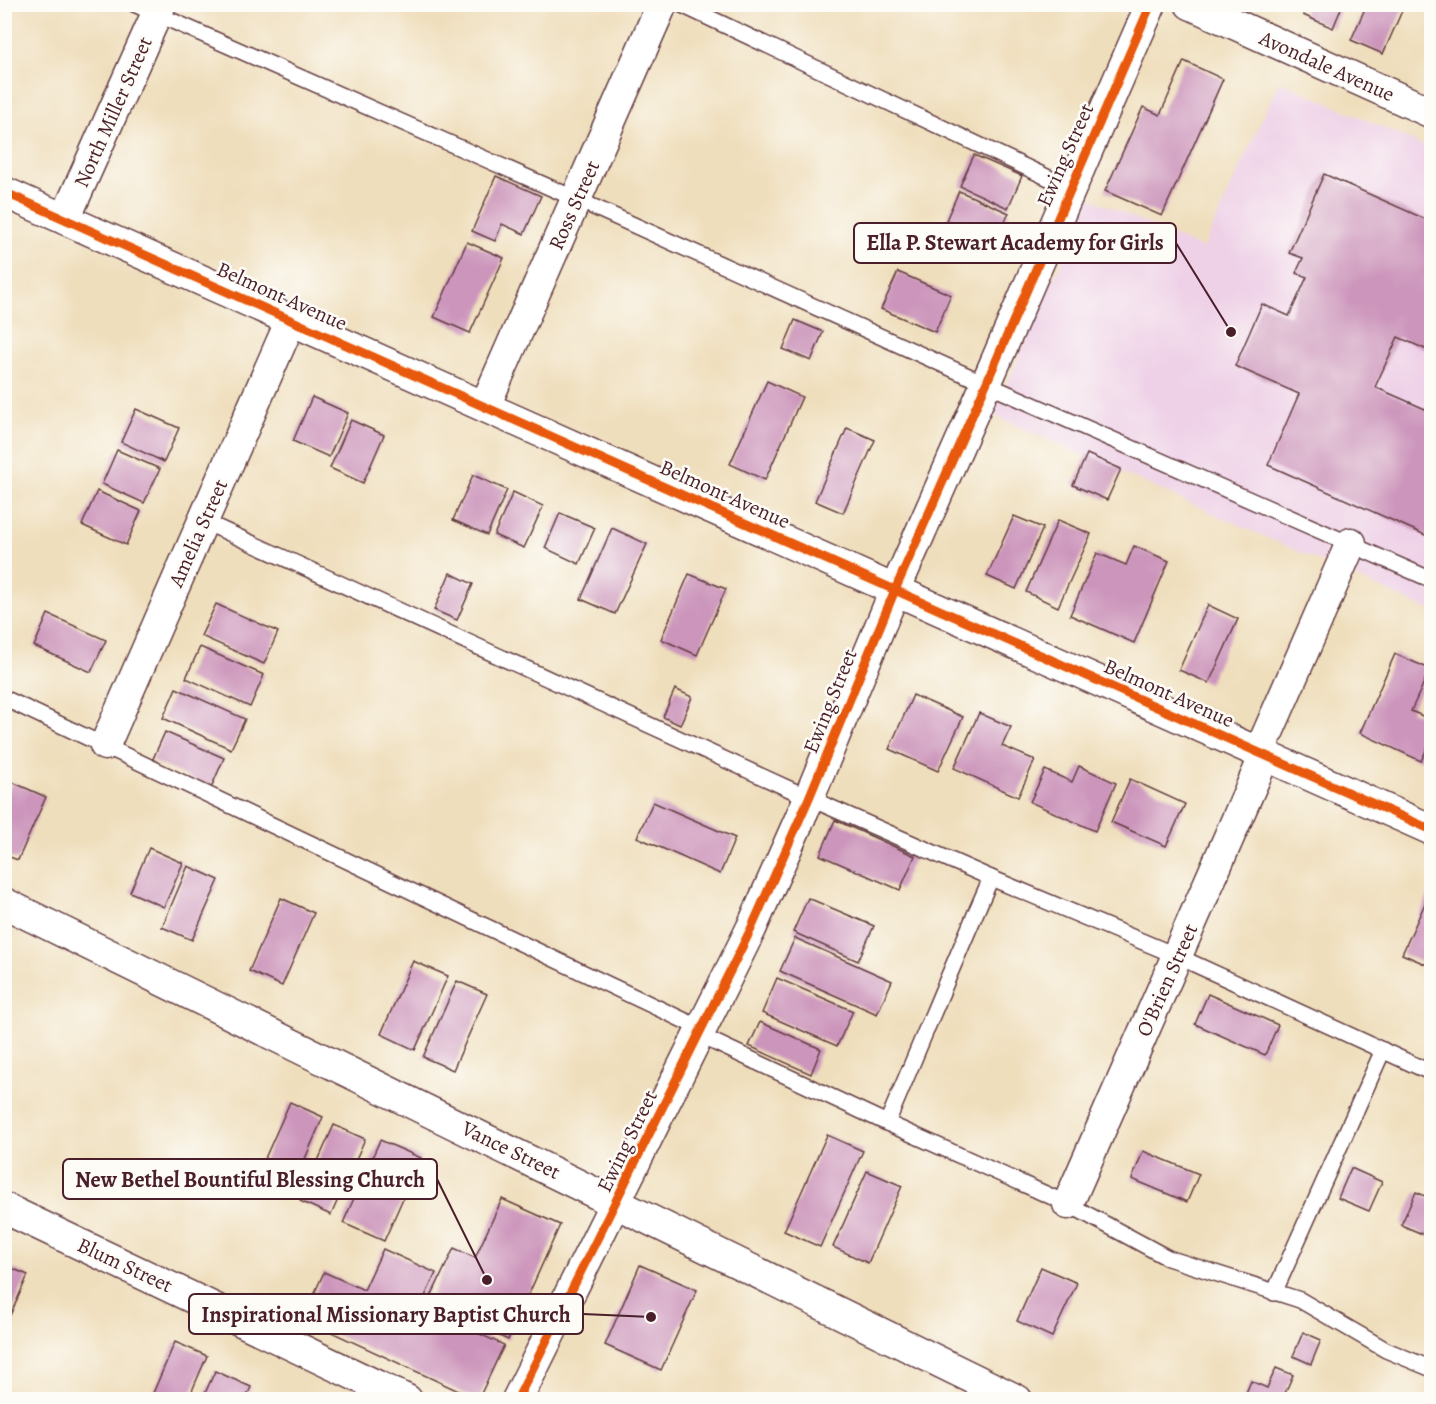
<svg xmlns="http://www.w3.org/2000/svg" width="1436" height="1404" font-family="Alegreya,serif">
<rect width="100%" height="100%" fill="#fdfcf7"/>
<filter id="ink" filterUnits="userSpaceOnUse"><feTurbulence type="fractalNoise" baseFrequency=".0167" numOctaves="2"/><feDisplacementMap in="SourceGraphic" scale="12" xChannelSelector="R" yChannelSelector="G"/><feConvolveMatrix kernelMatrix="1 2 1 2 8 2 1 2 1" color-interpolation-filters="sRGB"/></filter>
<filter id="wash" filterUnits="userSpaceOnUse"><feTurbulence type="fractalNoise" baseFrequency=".008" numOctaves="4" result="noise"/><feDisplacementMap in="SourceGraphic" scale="24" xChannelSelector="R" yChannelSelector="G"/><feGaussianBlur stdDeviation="1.35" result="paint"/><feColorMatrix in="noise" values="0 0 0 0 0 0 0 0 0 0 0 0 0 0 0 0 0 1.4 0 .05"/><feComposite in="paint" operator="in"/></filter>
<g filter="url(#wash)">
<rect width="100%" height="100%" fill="#efdebc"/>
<path fill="#eed0e7" d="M1279,81L1431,149V611L993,415L1090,198L1203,249Z"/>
<g id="blocks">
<g fill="#cc95bb">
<path d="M1308,4H1343L1333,28L1303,15Z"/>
<path d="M1367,4H1405L1383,54L1351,40Z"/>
<path d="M1184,61L1223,79L1162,216L1105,191L1143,107L1160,115Z"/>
<path d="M974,155L1022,176L1008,208L960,186Z"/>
<path d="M1324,174L1432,222V352L1398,337L1375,387L1432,412V538L1268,465L1299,394L1235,366L1262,304L1289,316L1307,277L1296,273L1303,258L1289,253Z"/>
<path d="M496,176L541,196L524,234L502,224L495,241L472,231Z"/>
<path d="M959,191L1009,213L996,241L946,220Z"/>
<path d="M467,242L504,258L470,333L434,317Z"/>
<path d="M898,272L951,295L935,332L881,309Z"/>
<path d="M795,320L823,332L811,361L783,349Z"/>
<path d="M767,381L802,397L765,480L730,464Z"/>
<path d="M312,397L348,413L329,457L293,441Z"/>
<path d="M136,409L179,428L164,462L121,442Z"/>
<path d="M351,420L384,435L363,483L330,468Z"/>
<path d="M847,428L875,440L843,513L815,501Z"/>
<path d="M117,450L160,469L144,503L102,484Z"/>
<path d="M1087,454L1121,469L1107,500L1073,485Z"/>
<path d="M473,475L507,490L487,535L453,520Z"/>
<path d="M97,491L141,511L126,545L82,525Z"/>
<path d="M513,492L543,506L524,548L494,535Z"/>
<path d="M560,513L595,528L579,564L545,548Z"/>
<path d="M1014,516L1043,528L1016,589L987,576Z"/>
<path d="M1058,520L1091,534L1058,607L1026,592Z"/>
<path d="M612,528L647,544L615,614L581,599Z"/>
<path d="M1134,546L1169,561L1134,643L1070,615L1097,553L1126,565Z"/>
<path d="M450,573L473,584L457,620L434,610Z"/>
<path d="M689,574L726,589L697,655L661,639Z"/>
<path d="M216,604L278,632L264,664L201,636Z"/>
<path d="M1208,605L1238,619L1209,683L1179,670Z"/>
<path d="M48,614L106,640L91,672L34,646Z"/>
<path d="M200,647L264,675L250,707L186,678Z"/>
<path d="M1395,654L1430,669L1411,711L1432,720V738L1421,761L1360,733Z"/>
<path d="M176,688L245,719L231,749L163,718Z"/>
<path d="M675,689L692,697L680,725L663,717Z"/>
<path d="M913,695L963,717L938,771L889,749Z"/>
<path d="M979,713L1011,727L1002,746L1035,760L1018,797L954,768Z"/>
<path d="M165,732L224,758L211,788L152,761Z"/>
<path d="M1079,766L1116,783L1095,831L1030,802L1045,770L1072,782Z"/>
<path d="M1432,766V782L1425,779Z"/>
<path d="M1130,779L1185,804L1166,846L1111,822Z"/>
<path d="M12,782L46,797L18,860L4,855V799Z"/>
<path d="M653,802L735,838L720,874L637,837Z"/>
<path d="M835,820L915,856L900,890L820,855Z"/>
<path d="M149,848L183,863L164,907L130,892Z"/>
<path d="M188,866L219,880L192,940L162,927Z"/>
<path d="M1432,888V967L1402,954Z"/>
<path d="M281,898L314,913L282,986L249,971Z"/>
<path d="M808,898L874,926L858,961L793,932Z"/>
<path d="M795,938L892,981L877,1014L780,971Z"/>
<path d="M413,961L448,976L415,1050L381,1034Z"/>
<path d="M777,978L853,1011L837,1046L762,1013Z"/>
<path d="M457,981L487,994L453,1070L423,1057Z"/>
<path d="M1208,994L1278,1025L1265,1055L1195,1024Z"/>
<path d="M760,1022L821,1049L811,1074L749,1046Z"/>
<path d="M290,1102L323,1117L292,1189L258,1174Z"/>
<path d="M334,1125L365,1139L331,1215L300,1201Z"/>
<path d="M827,1135L863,1151L820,1247L784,1231Z"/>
<path d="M380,1140L421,1158L384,1241L343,1223Z"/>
<path d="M1143,1151L1199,1174L1187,1202L1132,1179Z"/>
<path d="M1351,1168L1382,1182L1369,1211L1338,1198Z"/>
<path d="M867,1171L902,1186L868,1263L833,1247Z"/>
<path d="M1416,1192L1432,1199V1238L1401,1225Z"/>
<path d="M502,1199L560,1225L508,1340L428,1303L454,1248L475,1258Z"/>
<path d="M383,1249L436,1273L420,1307L504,1345L478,1400L303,1319L324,1272L364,1290Z"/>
<path d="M4,1265L28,1275L4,1329Z"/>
<path d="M640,1265L697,1290L661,1370L605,1345Z"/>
<path d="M1041,1267L1077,1283L1052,1337L1017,1321Z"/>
<path d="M1303,1332L1321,1340L1311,1364L1293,1356Z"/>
<path d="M175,1342L207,1356L188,1400H150Z"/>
<path d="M1276,1368L1293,1375L1282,1400H1243L1251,1381L1267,1388Z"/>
<path d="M215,1371L251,1387L245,1400H202Z"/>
</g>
</g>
</g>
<g filter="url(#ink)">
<use href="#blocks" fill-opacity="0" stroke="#633c41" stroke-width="1.5"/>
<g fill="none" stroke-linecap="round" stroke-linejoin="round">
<g stroke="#633c41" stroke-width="18">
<g id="lane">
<path d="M134,4L576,199L986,384L1432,580"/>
<path d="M680,4L1070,188"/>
<path d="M203,521L809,798L991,878L1177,956L1432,1073"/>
<path d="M4,698L702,1029"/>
<path d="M699,1035L887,1123L1068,1204L1168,1258L1300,1300L1386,1350L1432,1369"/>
<path d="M887,1123C922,1041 955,959 991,878"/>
<path d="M1274,1293L1383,1050"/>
</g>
</g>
<g stroke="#633c41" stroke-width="33">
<g id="street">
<path d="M1190,4L1432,113"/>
<path d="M4,192L1432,830"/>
<path d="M65,219L161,4"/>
<path d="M485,406L662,4"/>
<path d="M105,745L291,320"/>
<path d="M1259,753L1351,543"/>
<path d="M4,903L1017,1400"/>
<path d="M1068,1204L1265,755"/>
<path d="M4,1208L407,1400"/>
<path d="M517,1400L751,929L809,798L895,590L986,384L1151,4"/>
</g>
</g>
<use href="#lane" stroke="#fff" stroke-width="15"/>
<use href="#street" stroke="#fff" stroke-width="30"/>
<g stroke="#fdfcf7" stroke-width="13">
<g id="cycleway">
<path d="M4,192L1432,830"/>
<path d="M517,1400L751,929L809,798L895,590L986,384L1151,4"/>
</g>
</g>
<use href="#cycleway" stroke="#e8590c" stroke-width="9"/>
</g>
</g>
<g text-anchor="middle" stroke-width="5" stroke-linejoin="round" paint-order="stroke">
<g font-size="21" fill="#4a1f2b" stroke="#fdfcf7">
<text transform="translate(1327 66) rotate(24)" y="7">Avondale Avenue</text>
<text transform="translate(113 112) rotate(-66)" y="7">North Miller Street</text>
<text transform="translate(1065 155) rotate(-66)" y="7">Ewing Street</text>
<text transform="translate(574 205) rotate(-66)" y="7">Ross Street</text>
<text transform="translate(282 296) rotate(24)" y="7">Belmont Avenue</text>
<text transform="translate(725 494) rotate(24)" y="7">Belmont Avenue</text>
<text transform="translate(198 533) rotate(-66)" y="7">Amelia Street</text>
<text transform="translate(1169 693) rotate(24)" y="7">Belmont Avenue</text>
<text transform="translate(830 701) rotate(-68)" y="7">Ewing Street</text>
<text transform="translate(1167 980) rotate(-66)" y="7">O'Brien Street</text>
<text transform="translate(627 1141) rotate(-64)" y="7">Ewing Street</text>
<text transform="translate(511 1150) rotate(26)" y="7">Vance Street</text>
<text transform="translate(125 1265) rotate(25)" y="7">Blum Street</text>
</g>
</g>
<path fill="none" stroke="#4a1f2b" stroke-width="2" d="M1231 332L1176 243M487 1280L437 1179M651 1317L583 1314"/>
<g fill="#4a1f2b" stroke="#fdfcf7" stroke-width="2">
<circle cx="1231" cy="332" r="6"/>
<circle cx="487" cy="1280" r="6"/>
<circle cx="651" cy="1317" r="6"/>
</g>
<g fill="#fdfcf7" stroke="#4a1f2b" stroke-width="2">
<rect x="854" y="223" width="322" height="40" rx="6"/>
<rect x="63" y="1159" width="374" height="40" rx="6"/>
<rect x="189" y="1294" width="394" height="40" rx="6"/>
</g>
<g font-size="22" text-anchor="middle" font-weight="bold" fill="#4a1f2b">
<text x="1015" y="250">Ella P. Stewart Academy for Girls</text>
<text x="250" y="1187">New Bethel Bountiful Blessing Church</text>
<text x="386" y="1322">Inspirational Missionary Baptist Church</text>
</g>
<rect width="1436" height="1404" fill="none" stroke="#fdfcf7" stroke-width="24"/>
</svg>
